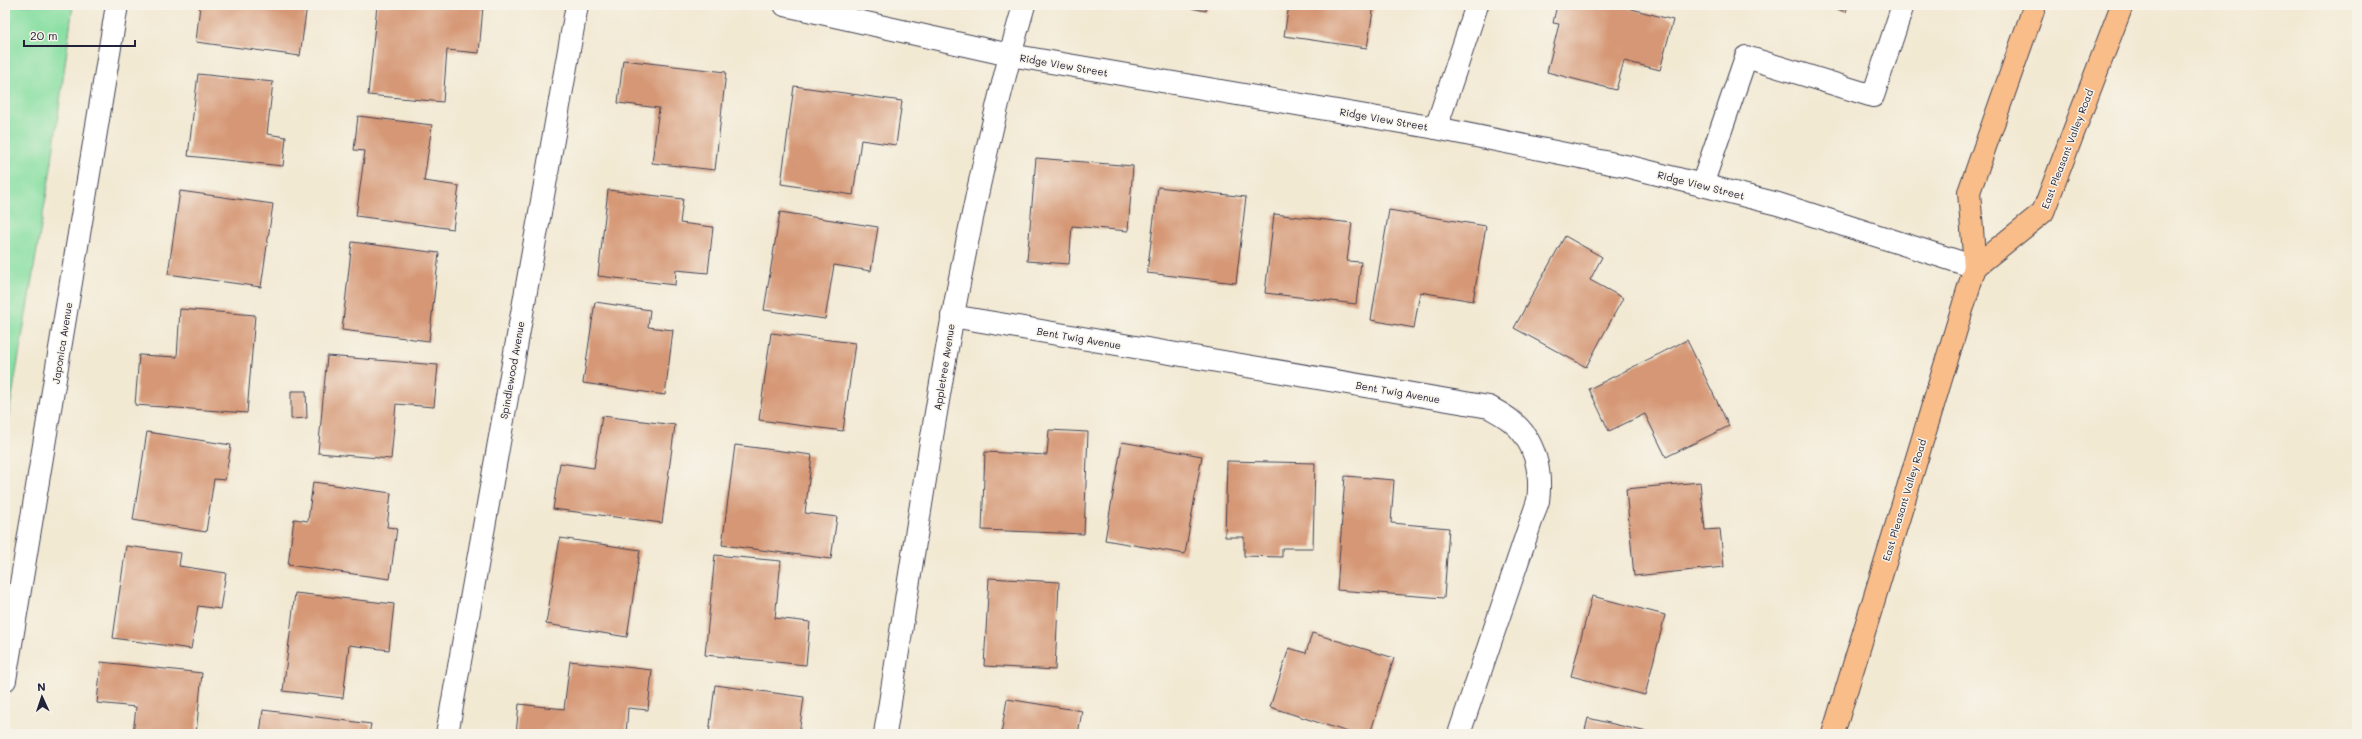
<svg xmlns="http://www.w3.org/2000/svg" width="2362" height="739" font-family="Mali,sans-serif">
<rect width="100%" height="100%" fill="#f7f3e8"/>
<filter id="ink" filterUnits="userSpaceOnUse"><feTurbulence type="fractalNoise" baseFrequency=".025" numOctaves="2"/><feDisplacementMap in="SourceGraphic" scale="8" xChannelSelector="R" yChannelSelector="G"/><feConvolveMatrix kernelMatrix="1 2 1 2 8 2 1 2 1" color-interpolation-filters="sRGB"/></filter>
<filter id="wash" filterUnits="userSpaceOnUse"><feTurbulence type="fractalNoise" baseFrequency=".012" numOctaves="4" result="noise"/><feDisplacementMap in="SourceGraphic" scale="16" xChannelSelector="R" yChannelSelector="G"/><feGaussianBlur stdDeviation="0.9" result="paint"/><feColorMatrix in="noise" values="0 0 0 0 0 0 0 0 0 0 0 0 0 0 0 0 0 1.4 0 .05"/><feComposite in="paint" operator="in"/></filter>
<g filter="url(#wash)">
<rect width="100%" height="100%" fill="#f2e9d3"/>
<path fill="#88dfa3" stroke="#55806f" d="M5,5H73L51,168L5,437Z"/>
<g id="blocks">
<g fill="#d59775">
<path d="M200,5H307L300,56L196,42Z"/>
<path d="M377,5L483,6L479,53L447,50L443,102L368,95Z"/>
<path d="M1175,5H1207L1206,11Z"/>
<path d="M1289,5H1374L1367,48L1284,36Z"/>
<path d="M1557,5H1628V8L1673,20L1660,70L1624,61L1616,90L1547,72L1559,24L1553,23Z"/>
<path d="M1824,5H1848L1846,12Z"/>
<path d="M623,60L726,72L715,170L652,163L659,108L618,103Z"/>
<path d="M198,74L273,82L267,134L286,137L283,166L188,156Z"/>
<path d="M794,86L902,101L896,145L861,140L853,195L781,184Z"/>
<path d="M358,116L432,125L424,181L459,186L453,229L356,216L365,151L354,150Z"/>
<path d="M1036,158L1133,166L1128,231L1072,226L1069,264L1027,261Z"/>
<path d="M1158,187L1246,197L1236,283L1147,273Z"/>
<path d="M608,190L683,199L680,223L713,227L708,273L676,270L675,285L598,276Z"/>
<path d="M180,191L273,204L261,287L168,274Z"/>
<path d="M1389,210L1486,226L1473,301L1420,292L1414,328L1371,320Z"/>
<path d="M780,212L878,227L871,271L834,265L825,319L764,310Z"/>
<path d="M1274,214L1352,223L1347,261L1361,262L1356,304L1265,293Z"/>
<path d="M1565,236L1602,257L1590,280L1623,298L1586,367L1514,328Z"/>
<path d="M352,242L439,253L429,341L342,330Z"/>
<path d="M595,302L650,310L648,327L673,330L665,395L583,383Z"/>
<path d="M180,309L255,315L247,413L135,405L139,355L177,357Z"/>
<path d="M771,333L855,343L843,431L759,420Z"/>
<path d="M1687,340L1729,426L1666,457L1645,414L1609,431L1589,389Z"/>
<path d="M327,356L438,365L434,407L396,404L391,459L318,453Z"/>
<path d="M291,391H306L307,418L291,419Z"/>
<path d="M602,416L675,425L662,523L553,509L560,463L594,468Z"/>
<path d="M1049,430L1088,432L1084,534L982,530L985,452L1047,455Z"/>
<path d="M147,432L231,445L225,480L214,479L206,532L133,520Z"/>
<path d="M1122,442L1202,456L1185,554L1105,540Z"/>
<path d="M735,445L812,455L805,513L837,517L831,559L722,545Z"/>
<path d="M1227,461L1315,463L1313,548H1282V557L1244,556V537H1225Z"/>
<path d="M1345,476L1394,480L1391,523L1449,528L1444,598L1337,590Z"/>
<path d="M313,482L391,493L387,527L397,528L390,579L288,565L294,519L308,521Z"/>
<path d="M1700,482L1705,530L1720,529L1724,567L1634,576L1626,489Z"/>
<path d="M560,538L640,550L627,637L546,624Z"/>
<path d="M126,546L181,553L179,566L226,573L220,609L198,606L191,649L113,638Z"/>
<path d="M715,555L781,561L775,618L810,622L806,665L705,655Z"/>
<path d="M989,578L1059,582L1055,670L984,666Z"/>
<path d="M295,593L394,604L389,650L349,645L343,698L283,691Z"/>
<path d="M1592,596L1665,615L1645,695L1571,676Z"/>
<path d="M1312,633L1394,658L1370,734H1354L1270,707L1289,648L1306,653Z"/>
<path d="M570,661L652,670L648,710L628,708L626,734H516L519,704L564,709Z"/>
<path d="M101,662L202,673L196,734H133L136,707L97,703Z"/>
<path d="M715,685L804,697L799,734H709Z"/>
<path d="M1007,699L1082,711L1078,734H1001Z"/>
<path d="M263,710L371,724L369,734H260Z"/>
<path d="M1588,718L1647,732L1646,734H1584Z"/>
</g>
</g>
</g>
<g filter="url(#ink)">
<use href="#blocks" fill-opacity="0" stroke="#414052" stroke-width="1"/>
<g fill="none" stroke-linecap="round" stroke-linejoin="round">
<g stroke="#414052" stroke-width="24">
<g id="minor">
<path d="M785,5L1010,55L1436,128L1630,167L1778,204L1975,267"/>
<path d="M1436,128L1477,5"/>
<path d="M1702,185L1746,57L1873,96L1903,5"/>
<path d="M952,316L1489,407C1496,411 1504,415 1510,420C1535,439 1542,471 1538,501L1459,734"/>
<path d="M5,680L117,5"/>
<path d="M447,734L577,5"/>
<path d="M885,734C924,490 956,243 1024,5"/>
</g>
</g>
<g stroke="#414052" stroke-width="24">
<g id="major">
<path d="M1975,267L2043,212L2122,5"/>
<path d="M1833,734L1975,267L1969,192L2035,5"/>
</g>
</g>
<use href="#minor" stroke="#fff" stroke-width="22"/>
<use href="#major" stroke="#f8bd89" stroke-width="22"/>
</g>
</g>
<g text-anchor="middle" stroke-width="3" stroke-linejoin="round" paint-order="stroke">
<g font-size="10" fill="#22223b" stroke="#f7f3e8">
<text transform="translate(1064 65) rotate(10)" y="4">Ridge View Street</text>
<text transform="translate(1384 119) rotate(10)" y="4">Ridge View Street</text>
<text transform="translate(2067 149) rotate(-69)" y="4">East Pleasant Valley Road</text>
<text transform="translate(1701 185) rotate(14)" y="4">Ridge View Street</text>
<text transform="translate(1079 338) rotate(10)" y="4">Bent Twig Avenue</text>
<text transform="translate(62 343) rotate(-81)" y="4">Japonica Avenue</text>
<text transform="translate(944 367) rotate(-81)" y="4">Appletree Avenue</text>
<text transform="translate(512 370) rotate(-80)" y="4">Spindlewood Avenue</text>
<text transform="translate(1398 392) rotate(10)" y="4">Bent Twig Avenue</text>
<text transform="translate(1904 500) rotate(-73)" y="4">East Pleasant Valley Road</text>
</g>
</g>
<rect width="2362" height="739" fill="none" stroke="#f7f3e8" stroke-width="20"/>
<g transform="translate(42 697) rotate(357)" stroke="#f7f3e8" stroke-width="3" paint-order="stroke">
<path d="M0-3L7 15L0 10L-7 15Z" fill="#22223b"/>
<text y="-6" font-size="11" font-weight="bold" text-anchor="middle" fill="#22223b">N</text>
</g>
<path d="M24 40v6h111v-6" fill="none" stroke="#22223b" stroke-width="2"/>
<text x="30" y="40" font-size="12" fill="#22223b" stroke="#f7f3e8" stroke-width="3" paint-order="stroke">20 m</text>
</svg>
